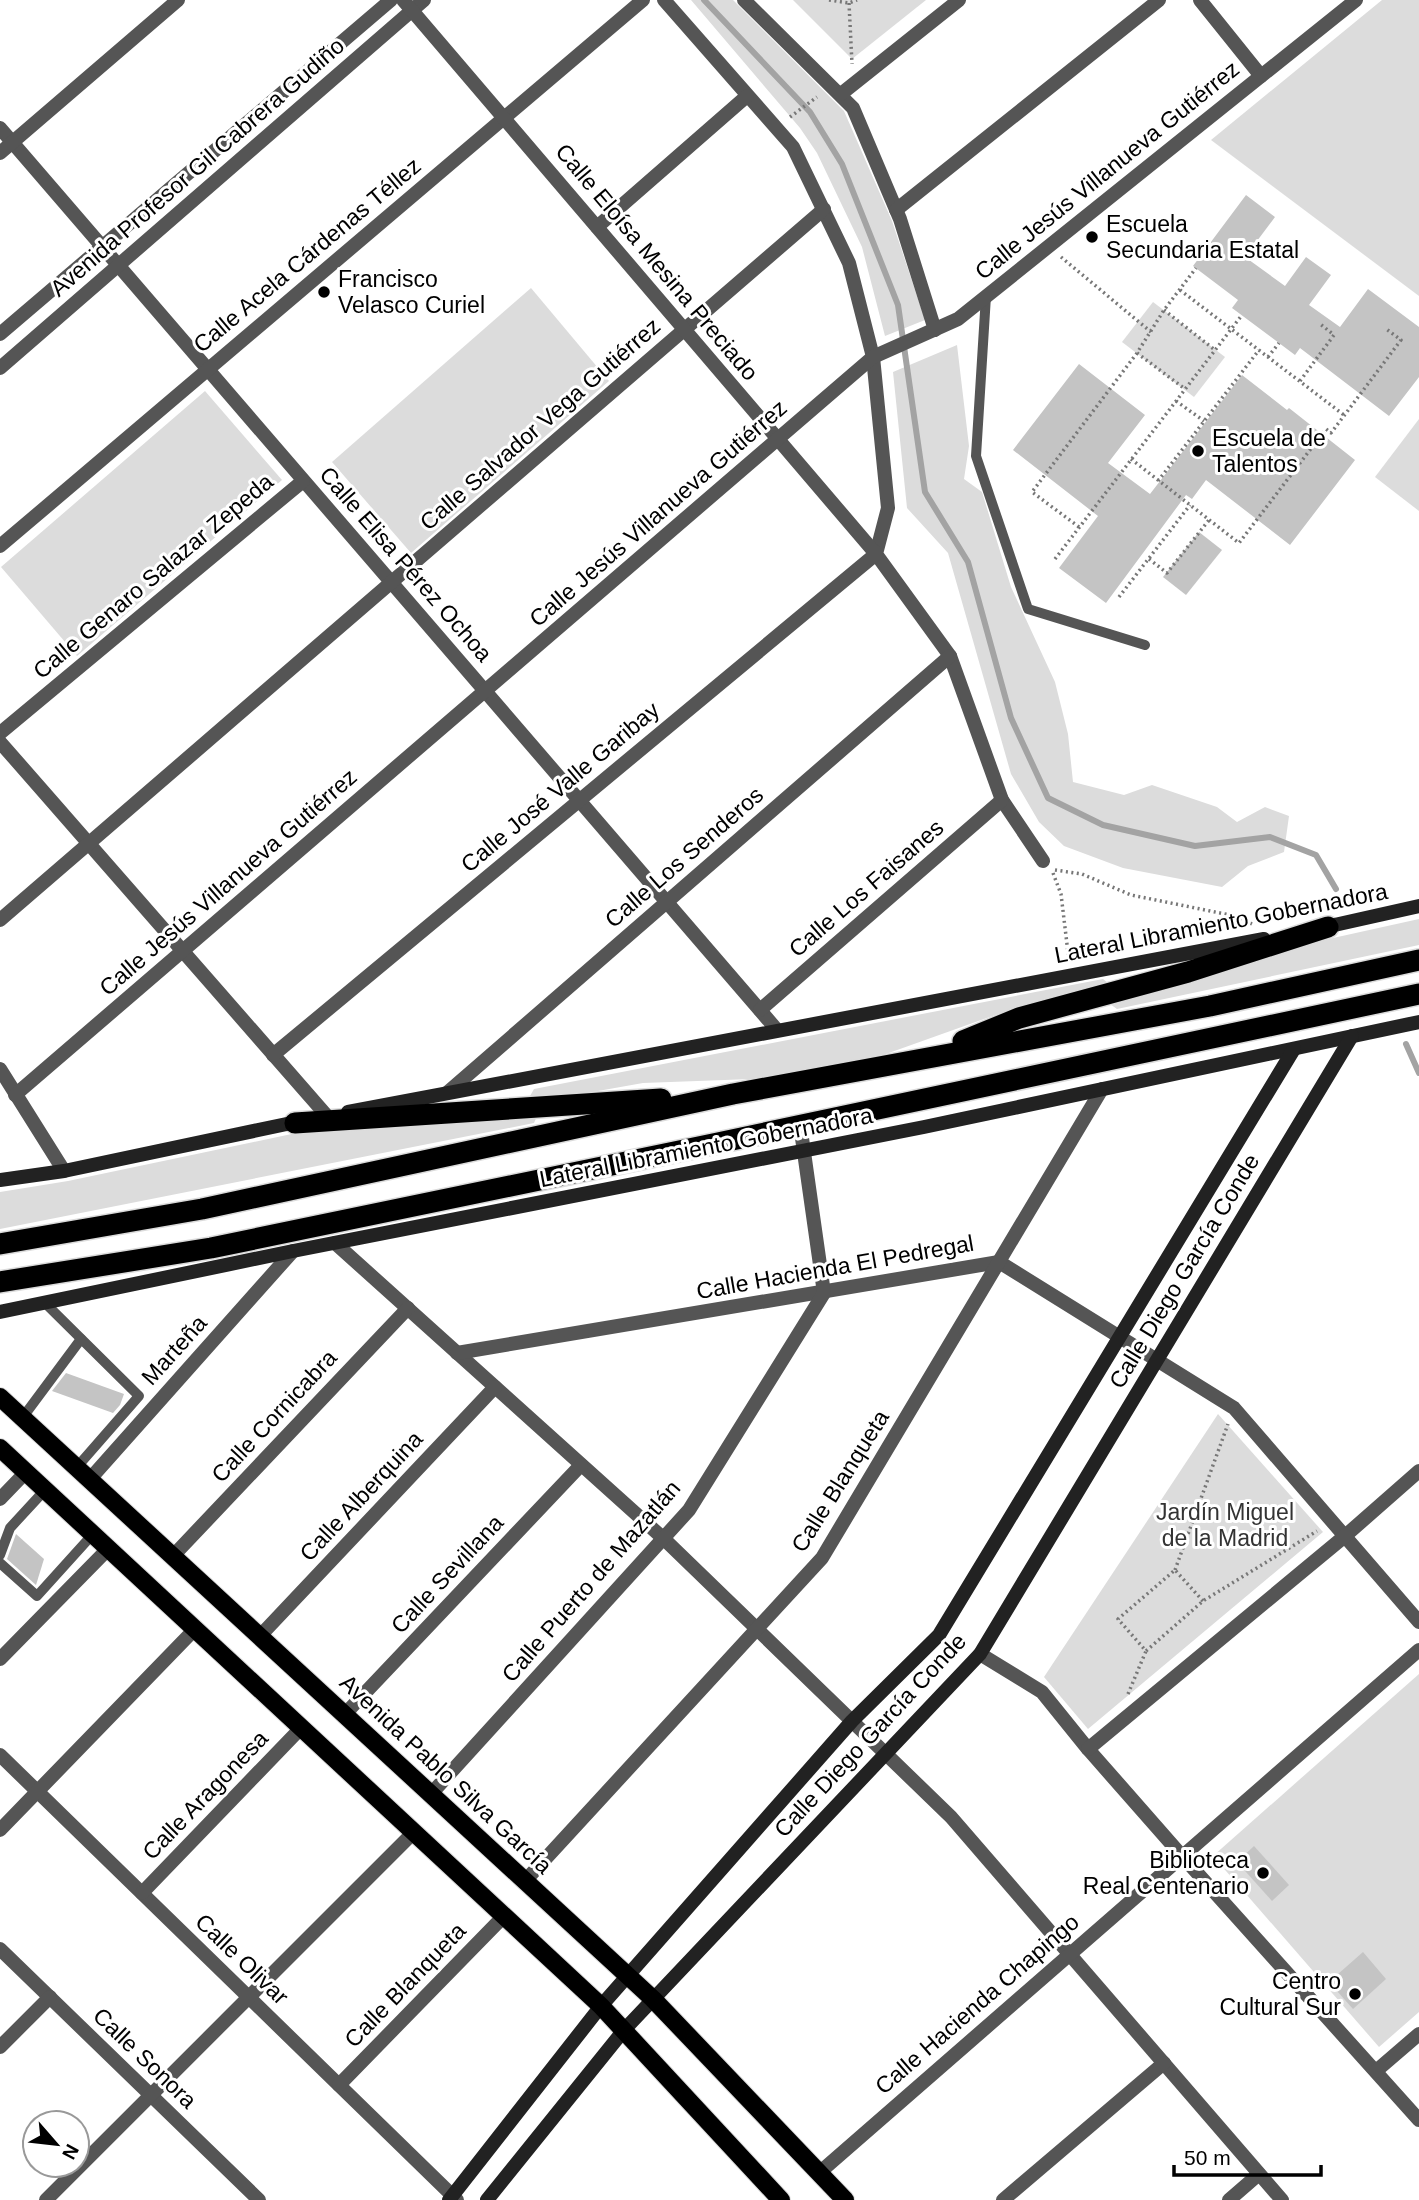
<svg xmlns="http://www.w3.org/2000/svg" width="1419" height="2200" font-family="Helvetica,sans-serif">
<rect width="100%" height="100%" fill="#fff"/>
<g fill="#dcdcdc">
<path d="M691,0H733L844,111L892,221L925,320L885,336L862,247L817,153L800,128Z"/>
<path d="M793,0H926L852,59Z"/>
<path d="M1382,0H1419V296L1211,140Z"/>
<path d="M531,288L609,381L411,553L332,462Z"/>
<path d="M1153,302L1225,357L1194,397L1122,342Z"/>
<path d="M957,345L969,446L964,479L982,492L1011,587L1055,682L1068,734L1073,782L1124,795L1152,785L1217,807L1237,822L1265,807L1289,816L1284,852L1248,866L1222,887L1123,868L1064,846L1039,822L1011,774L948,553L907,508L893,372Z"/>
<path d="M205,391L282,480L77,656L1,567Z"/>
<path d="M1419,419V511L1375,477Z"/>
<path d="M1419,919V945L1117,1009L1110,1004L1115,997L1204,978L1315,942Z"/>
<path d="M1103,979L1108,983L1105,989L998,1014L872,1059L752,1079L643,1083L536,1102L530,1096L534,1089Z"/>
<path d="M537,1116L534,1123L0,1229V1192L68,1181L301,1132Z"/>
<path d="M1218,1414L1323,1532L1088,1729L1044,1677Z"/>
<path d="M1419,1674V2012L1379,2047L1213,1856Z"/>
</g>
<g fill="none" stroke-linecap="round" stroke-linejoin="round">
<g stroke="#a3a3a3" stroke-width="6">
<path d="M704,0L810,112L842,164L898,305L925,492L968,562L1011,718L1048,798L1103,825L1195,846L1270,837L1316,855L1336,889"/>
<path d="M1406,1044L1419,1073"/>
</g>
</g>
<g fill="#c4c4c4">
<path d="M1246,195L1275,217L1245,257L1285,286L1306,257L1331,275L1309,305L1340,327L1368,289L1419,327V377L1389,416L1300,348L1295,355L1232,308L1238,300L1193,266Z"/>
<path d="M1079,364L1145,415L1108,463L1150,494L1242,375L1287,410L1289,408L1355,460L1290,545L1206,480L1192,499L1186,495L1106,603L1059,568L1098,516L1013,450Z"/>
<path d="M1199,532L1222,550L1186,595L1163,577Z"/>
<path d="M66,1373L124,1394L120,1405L113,1413L52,1391Z"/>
<path d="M16,1534L44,1559L36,1585L7,1559Z"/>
<path d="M1254,1846L1289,1885L1272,1901L1237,1862Z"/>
<path d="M1363,1952L1386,1979L1353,2009L1329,1982Z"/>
</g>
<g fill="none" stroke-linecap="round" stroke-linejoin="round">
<g stroke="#dbdbdb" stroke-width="20">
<g id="primary">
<path d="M0,1397L653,1999L845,2200"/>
<path d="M0,1448L601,2006L781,2200"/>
</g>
</g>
<g stroke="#dbdbdb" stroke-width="24">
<g id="highway">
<path d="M963,1041L1019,1018L1188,972L1328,927"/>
<path d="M295,1123L661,1099"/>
<path d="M0,1244L202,1209L733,1094L1210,1006L1419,960"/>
<path d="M0,1282L211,1248L713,1144L1419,994"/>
</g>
</g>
<g stroke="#777" stroke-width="3.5" stroke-dasharray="2 3.5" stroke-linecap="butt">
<path d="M829,0L849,3L857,0"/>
<path d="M849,3L852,64"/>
<path d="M790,117L817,97"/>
<path d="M1061,257L1151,332"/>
<path d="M1180,290L1344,415"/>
<path d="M1164,310L1215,350"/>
<path d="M1137,353L1185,389"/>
<path d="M1268,357L1279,343"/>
<path d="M1300,381L1334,335L1319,323"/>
<path d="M1176,401L1204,421"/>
<path d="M1131,459L1239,543L1326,429L1331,433L1401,340L1385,328"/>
<path d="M1158,481L1259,350"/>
<path d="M1079,527L1032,492L1137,353L1164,310L1196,268"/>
<path d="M1055,559L1242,315"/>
<path d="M1149,559L1167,573L1209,520"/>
<path d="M1119,597L1190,505"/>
<path d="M1055,870L1082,874L1131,895L1235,916L1252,924"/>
<path d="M1053,873L1061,894L1069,961"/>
<path d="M1175,1570L1228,1424"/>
<path d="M1203,1601L1175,1570L1118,1619L1146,1651L1203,1601L1317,1531"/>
<path d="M1128,1694L1146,1651"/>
</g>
<g stroke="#555" stroke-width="10">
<path d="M986,296L976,456L1028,609L1145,645"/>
<path d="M45,1303L139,1396L77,1467"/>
<path d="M23,1417L81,1339"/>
<path d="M0,1555L10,1528L45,1490"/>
<path d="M0,1563L37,1596L93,1534"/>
</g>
<g stroke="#555" stroke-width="14">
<path d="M664,0L793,147L849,263L873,357L888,508L876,554L950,656L1002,800L1043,861"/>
<path d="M744,0L853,108L900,219L935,330"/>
<path d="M1200,0L1261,76"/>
<path d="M841,94L959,0"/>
<path d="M0,128L777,1030"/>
<path d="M0,153L178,0"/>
<path d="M896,210L1159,0"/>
<path d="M597,227L747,96"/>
<path d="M0,334L391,0"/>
<path d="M0,368L424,0"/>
<path d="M0,546L643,0"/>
<path d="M0,733L303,481"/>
<path d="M0,742L327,1116"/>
<path d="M0,920L824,209"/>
<path d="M760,1010L1002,800"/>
<path d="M273,1055L876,554L403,0"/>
<path d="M0,1069L64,1171"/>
<path d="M448,1092L950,656"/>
<path d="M15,1095L873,357L958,319L1356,0"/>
<path d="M335,1243L664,1539L951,1817L1282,2200"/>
<path d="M457,1353L999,1262L1234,1408L1419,1622"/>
<path d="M90,1479L293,1251"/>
<path d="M0,1499L26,1472"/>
<path d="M173,1556L408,1308"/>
<path d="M260,1636L495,1387"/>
<path d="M980,1654L1042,1692L1088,1749L1182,1856L1419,2120"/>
<path d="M0,1659L108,1549"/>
<path d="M345,1714L581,1465"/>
<path d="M1088,1749L1345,1536L1419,1471"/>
<path d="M0,1755L457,2200"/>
<path d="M431,1794L689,1510L824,1293L800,1124"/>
<path d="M0,1830L195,1629"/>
<path d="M525,1881L822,1558L1102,1089"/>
<path d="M142,1893L301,1728"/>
<path d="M0,1949L259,2200"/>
<path d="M0,2047L50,1997"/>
<path d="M1376,2071L1419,2034"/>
<path d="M339,2085L504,1916"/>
<path d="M819,2173L1419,1650"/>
<path d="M46,2200L414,1832"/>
<path d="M1003,2200L1164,2063"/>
<path d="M1229,2200L1259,2174"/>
</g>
<g stroke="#222" stroke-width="14">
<path d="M1321,928L1419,906"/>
<path d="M348,1112L1264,939"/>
<path d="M0,1180L64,1171L301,1121"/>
<path d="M0,1312L293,1251L924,1127L1419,1022"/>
<path d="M449,2200L601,2006L852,1721L939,1635L1294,1049"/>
<path d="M487,2200L624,2030L980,1654L1352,1036"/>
</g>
<use href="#primary" stroke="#000" stroke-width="18"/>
<use href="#highway" stroke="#000" stroke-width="21"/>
</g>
<g fill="#000" stroke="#fff" stroke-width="2.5">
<circle cx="1092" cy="237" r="7"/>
<circle cx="324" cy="292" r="7"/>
<circle cx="1198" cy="451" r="7"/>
<circle cx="1263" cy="1873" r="7"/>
<circle cx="1355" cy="1994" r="7"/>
</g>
<g text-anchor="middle" stroke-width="6" stroke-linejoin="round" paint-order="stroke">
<g font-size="23" fill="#000" stroke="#fff">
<text transform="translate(197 167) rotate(-41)" y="8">Avenida Profesor Gil Cabrera Gudiño</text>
<text transform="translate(1107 170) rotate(-39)" y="8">Calle Jesús Villanueva Gutiérrez</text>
<text transform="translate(307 255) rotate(-40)" y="8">Calle Acela Cárdenas Téllez</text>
<text transform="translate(657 262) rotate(50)" y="8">Calle Eloísa Mesina Preciado</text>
<text transform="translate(540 424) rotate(-41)" y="8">Calle Salvador Vega Gutiérrez</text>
<text transform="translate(658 513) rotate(-41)" y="8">Calle Jesús Villanueva Gutiérrez</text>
<text transform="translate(406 564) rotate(49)" y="8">Calle Elisa Pérez Ochoa</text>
<text transform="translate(153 576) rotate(-40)" y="8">Calle Genaro Salazar Zepeda</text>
<text transform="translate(560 787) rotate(-40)" y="8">Calle José Valle Garibay</text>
<text transform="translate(684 857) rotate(-41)" y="8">Calle Los Senderos</text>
<text transform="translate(228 882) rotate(-41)" y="8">Calle Jesús Villanueva Gutiérrez</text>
<text transform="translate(866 888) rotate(-41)" y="8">Calle Los Faisanes</text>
<text transform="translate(1221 923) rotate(-11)" y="8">Lateral Libramiento Gobernadora</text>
<text transform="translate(706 1147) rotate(-11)" y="8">Lateral Libramiento Gobernadora</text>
<text transform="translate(835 1267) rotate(-10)" y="8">Calle Hacienda El Pedregal</text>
<text transform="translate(1184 1271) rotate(-59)" y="8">Calle Diego García Conde</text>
<text transform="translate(174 1350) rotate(-48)" y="8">Marteña</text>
<text transform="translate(274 1416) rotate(-47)" y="8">Calle Cornicabra</text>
<text transform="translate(840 1481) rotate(-58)" y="8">Calle Blanqueta</text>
<text transform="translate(361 1496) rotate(-47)" y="8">Calle Alberquina</text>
<text transform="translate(447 1574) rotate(-47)" y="8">Calle Sevillana</text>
<text transform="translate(591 1581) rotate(-49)" y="8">Calle Puerto de Mazatlán</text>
<text transform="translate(870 1735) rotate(-47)" y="8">Calle Diego García Conde</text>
<text transform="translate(446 1774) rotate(43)" y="8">Avenida Pablo Silva García</text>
<text transform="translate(205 1795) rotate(-46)" y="8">Calle Aragonesa</text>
<text transform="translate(242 1959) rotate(44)" y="8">Calle Olivar</text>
<text transform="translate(405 1985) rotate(-46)" y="8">Calle Blanqueta</text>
<text transform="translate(977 2004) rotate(-41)" y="8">Calle Hacienda Chapingo</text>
<text transform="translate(145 2058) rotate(44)" y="8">Calle Sonora</text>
</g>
<g font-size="23" fill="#000" stroke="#fff" text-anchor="start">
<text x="1106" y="232">Escuela<tspan x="1106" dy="26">Secundaria Estatal</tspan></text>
<text x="338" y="287">Francisco<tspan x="338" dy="26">Velasco Curiel</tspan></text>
<text x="1212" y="446">Escuela de<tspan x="1212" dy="26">Talentos</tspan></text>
<text x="1249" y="1868" text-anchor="end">Biblioteca<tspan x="1249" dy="26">Real Centenario</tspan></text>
<text x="1341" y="1989" text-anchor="end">Centro<tspan x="1341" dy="26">Cultural Sur</tspan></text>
</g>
<g font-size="23" fill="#333" stroke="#fff">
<text x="1225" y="1520">Jardín Miguel<tspan x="1225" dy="26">de la Madrid</tspan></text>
</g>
</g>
<g transform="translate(56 2144) rotate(118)"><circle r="33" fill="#ffffff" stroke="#999999" stroke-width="2"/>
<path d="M0-5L12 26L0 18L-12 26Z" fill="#000000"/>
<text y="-10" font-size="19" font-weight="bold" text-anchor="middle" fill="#000000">N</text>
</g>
<path d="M1174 2165v10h147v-10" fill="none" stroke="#000000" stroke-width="3.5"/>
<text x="1184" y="2165" font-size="21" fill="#000000" stroke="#ffffff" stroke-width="5" paint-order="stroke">50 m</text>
</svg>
